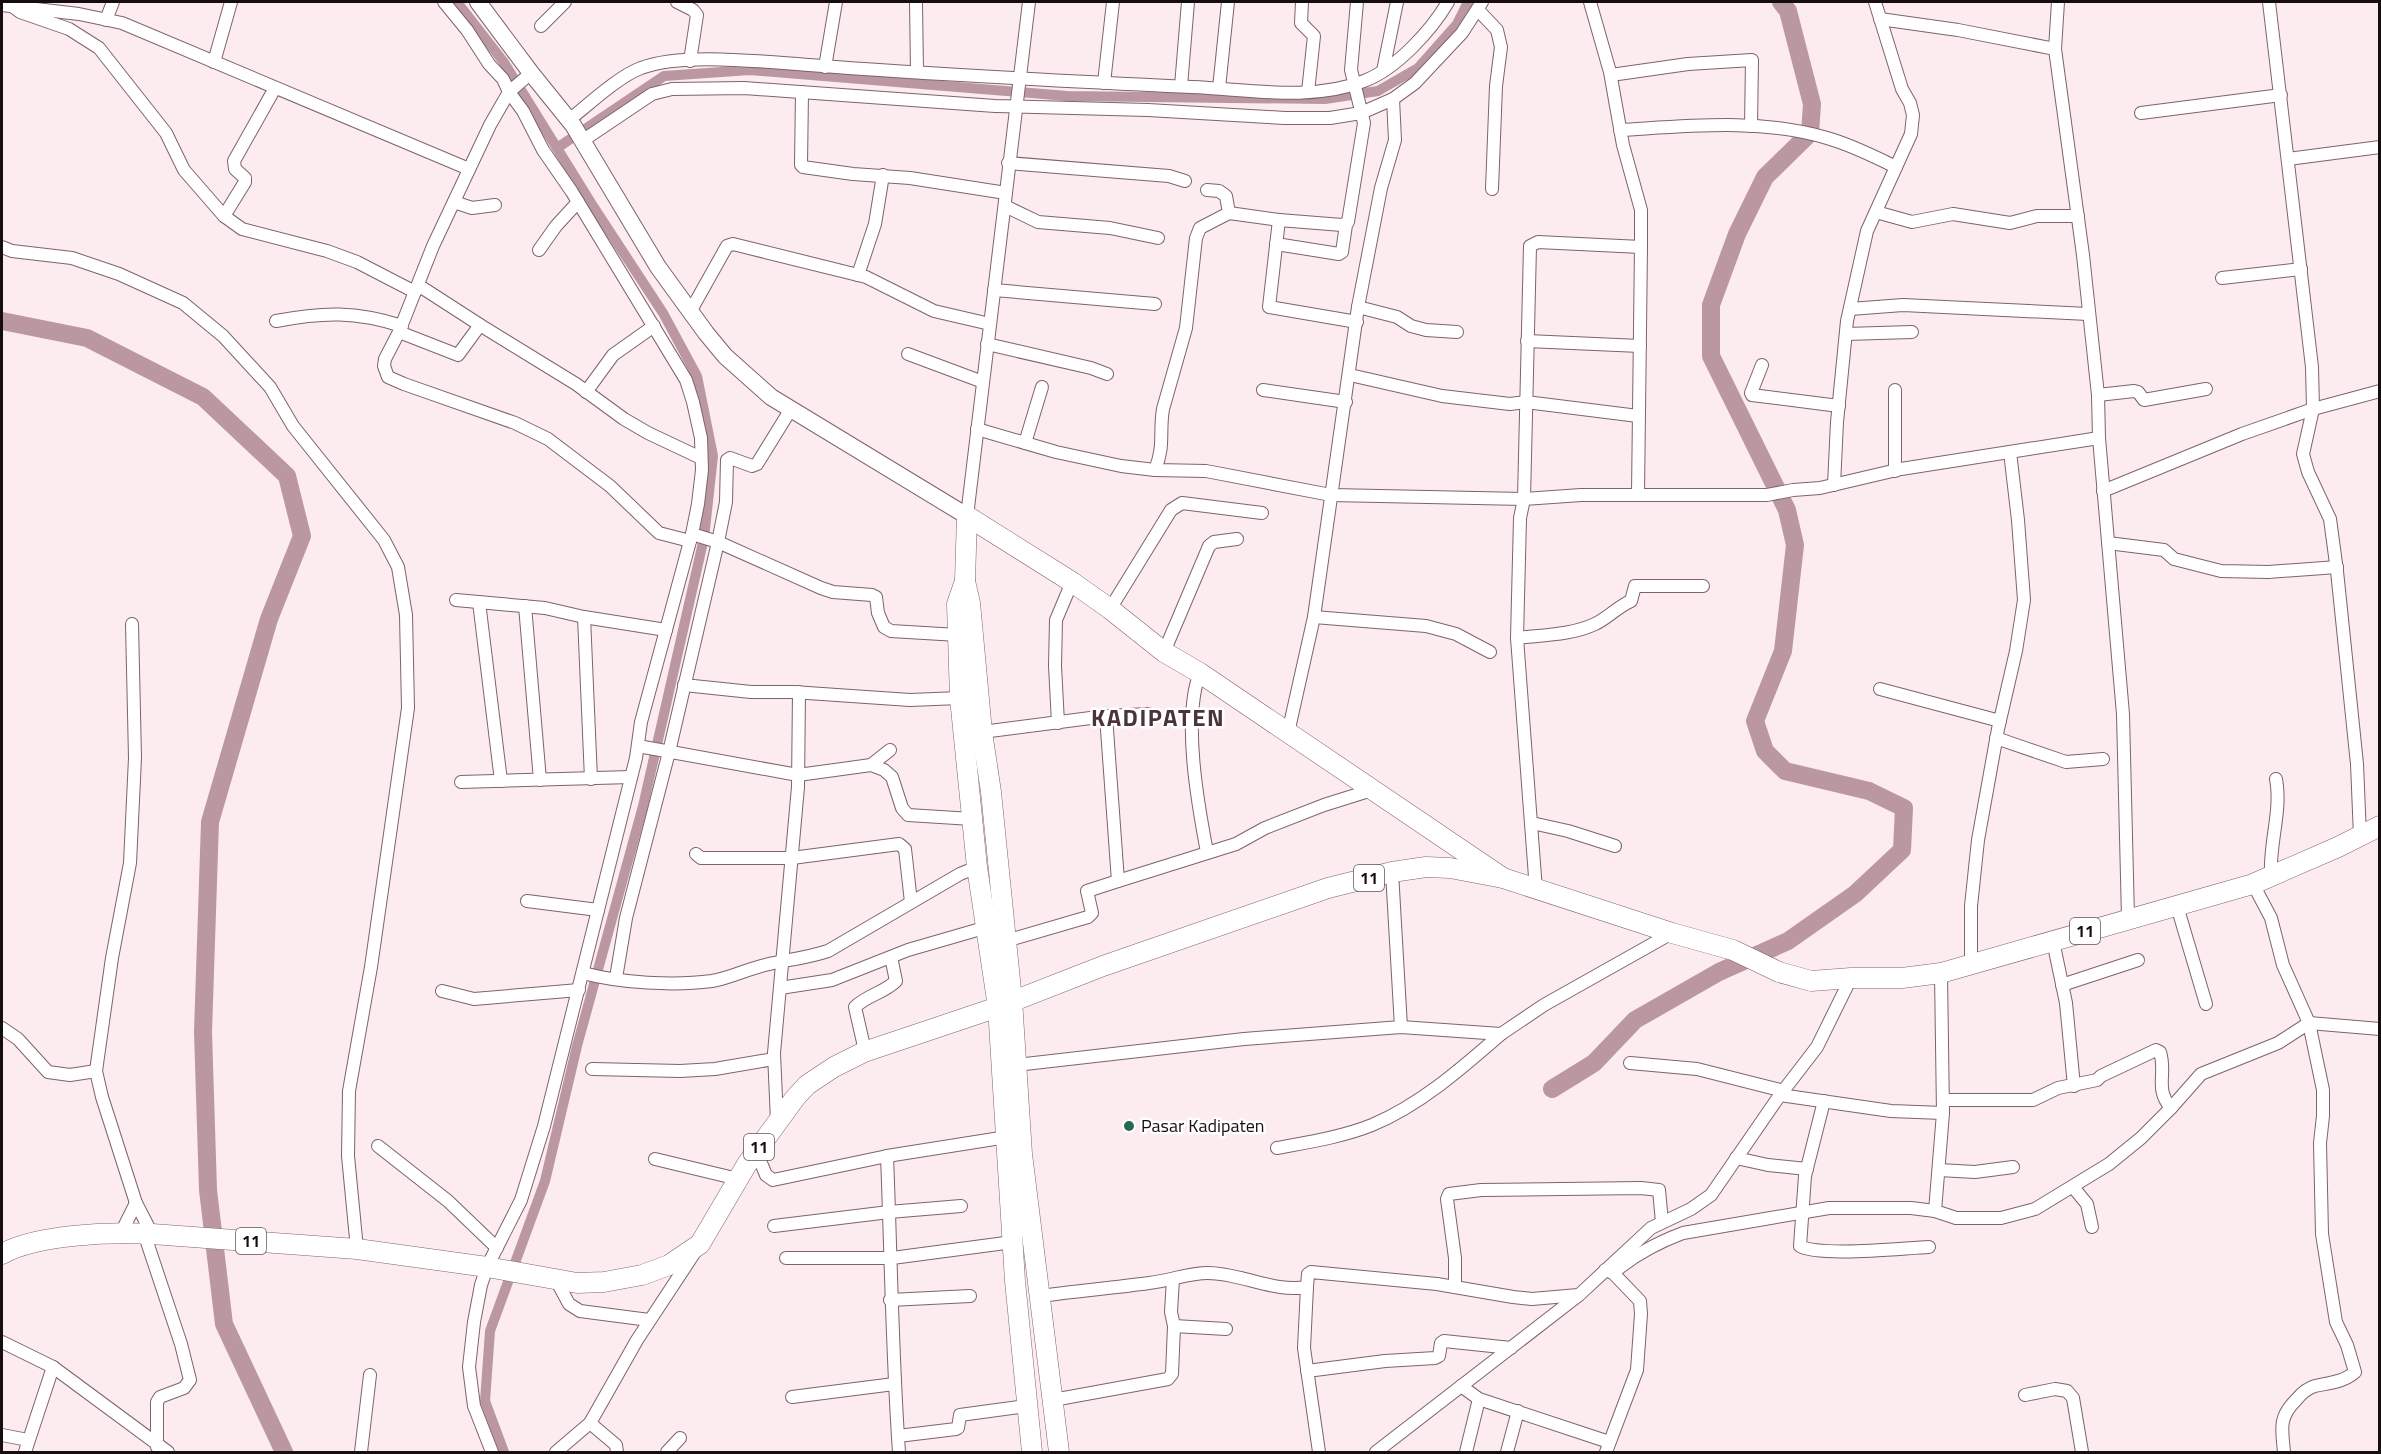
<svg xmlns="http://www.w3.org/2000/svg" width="2381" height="1454" font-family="'Titillium Web',sans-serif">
<rect width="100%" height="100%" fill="#fcebef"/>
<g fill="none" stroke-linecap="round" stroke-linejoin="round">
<g stroke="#bb98a1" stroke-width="10">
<path d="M457,2L503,61L591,203L663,313L697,376L713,456L704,538L643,806L577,1046L545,1181L490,1331L485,1401L504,1452"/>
<path d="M557,148L664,76L750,70L1067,96L1325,99L1378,91L1418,68L1457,24L1468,2"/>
</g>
<g stroke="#bb98a1" stroke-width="18">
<path d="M2,321L87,338L203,397L287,476L302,536L269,619L210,822L203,1032L208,1190L224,1324L284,1452"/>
<path d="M1552,1089L1594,1063L1635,1020L1719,972L1788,941L1855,894L1902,850L1904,808L1869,791L1785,771L1765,751L1755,721L1783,651L1795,545L1787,510L1711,356V305L1737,234L1765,177L1810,133L1812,104L1788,11L1781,2"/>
</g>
<g stroke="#7d646a" stroke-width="14">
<g id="minor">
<path d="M444,2L467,30L489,64L503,79L509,92L523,111L543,150L572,192L686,380L693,402L701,438L702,470L698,504L692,534L641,722L636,758L544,1126L521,1200L487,1267L481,1285L474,1322L469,1367L474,1406L492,1452"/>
<path d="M677,2L693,10L697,15L690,61"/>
<path d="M916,2L917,72"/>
<path d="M1302,2L1301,23L1314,36L1308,92"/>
<path d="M1875,2L1902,89L1910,103L1913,115L1911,134L1896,167"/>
<path d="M2058,2L2055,49L2083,255L2098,395L2099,438"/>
<path d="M2269,2L2312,367L2313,409L2303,454L2308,472L2330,519L2337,571L2357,764L2360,836"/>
<path d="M2,5L79,14L122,23L469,169"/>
<path d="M12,6L20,12L69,29L99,48L166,133L184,170L224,216L242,229L327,251L357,262L415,292"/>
<path d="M1478,10L1497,30L1501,47L1496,86L1492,189"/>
<path d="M1880,19L1958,30L2055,49"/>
<path d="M106,20L113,2"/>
<path d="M541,26L565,2"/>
<path d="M214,62L231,2"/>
<path d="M825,67L836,2"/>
<path d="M1383,71L1397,2"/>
<path d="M531,73L509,92L490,125L433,246L399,332L385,359L384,366L388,377L404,384L515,423L548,439L610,486L659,533L690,541"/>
<path d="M1611,75L1688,64L1752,60L1751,126"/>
<path d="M1104,83L1113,2"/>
<path d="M1181,86L1188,2"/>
<path d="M1219,88L1228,2"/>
<path d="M802,92L801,165L803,167L853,174L910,178L1006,193"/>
<path d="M2141,113L2281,95"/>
<path d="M569,120C588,105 619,76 641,68C682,52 764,62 809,65C936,75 1064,81 1192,87C1247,89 1311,102 1364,81C1396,69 1431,31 1448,2"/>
<path d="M1620,130C1689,126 1760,118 1827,138C1852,145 1873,156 1896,167L1867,231L1847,321L1837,422L1834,485"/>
<path d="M582,141L652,94L672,89L744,88L995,106L1148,110L1285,118H1330L1361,113L1393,99L1415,83L1462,33L1482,2"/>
<path d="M2288,159L2380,147"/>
<path d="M1008,163L1169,176L1185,181"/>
<path d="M454,202L472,208L495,205"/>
<path d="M1005,206L1038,222L1110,228L1158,238"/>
<path d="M1876,212L1912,222L1953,214L2010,223L2037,216H2078"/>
<path d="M1229,213L1279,220L1269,307L1357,322"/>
<path d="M224,216L245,182V178L235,169L234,161L275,88"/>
<path d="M1279,220L1342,225L1348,222L1364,123L1351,70L1357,2"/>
<path d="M1276,244L1339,254L1342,252L1346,225"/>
<path d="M2,247L12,251L72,258L119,274L183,303L223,336L270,387L293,426L384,540L398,567L406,615L408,708L371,967L349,1091L348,1156L357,1249"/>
<path d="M539,250L556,226L578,202"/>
<path d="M858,275L875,224L883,175"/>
<path d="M2222,278L2301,269"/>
<path d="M418,285L480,325"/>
<path d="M994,290L1155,304"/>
<path d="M1358,307L1397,317L1411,326L1426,330L1457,332"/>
<path d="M1850,309L1903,305L2088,314"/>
<path d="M690,312L727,246L733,244L866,277L934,311L990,324"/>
<path d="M276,321C323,312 356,311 402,326"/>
<path d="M399,332L458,355L480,325L576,384L624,419L648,433L701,458"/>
<path d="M1846,334L1912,332"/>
<path d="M1527,341L1640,346"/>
<path d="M987,344L1091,368L1107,374"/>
<path d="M908,354L983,382"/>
<path d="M1762,365L1751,393L1752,395L1839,406"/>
<path d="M1350,375L1442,396L1510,404L1526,402L1638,416"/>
<path d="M1263,390L1346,402"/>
<path d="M586,392L613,355L654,326"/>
<path d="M2098,395L2134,391L2138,392L2144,400L2206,389"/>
<path d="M977,429L1056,452L1121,466L1155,470L1206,471L1331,495L1524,499L1581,495H1767L1793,490L1820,488L1901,469L2099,438L2123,714L2128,918"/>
<path d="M1025,443L1042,387"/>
<path d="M1155,470C1165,445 1159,433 1163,409L1186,328L1196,238L1200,228L1229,213L1226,196L1219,191L1207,190"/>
<path d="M1895,471V390"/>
<path d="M2103,491L2242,434L2313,409L2380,391"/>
<path d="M1638,494L1641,247"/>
<path d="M967,516L1029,2"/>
<path d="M692,534L718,542L821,588L833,592L872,595L876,597L878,613L884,627L891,631L958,635"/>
<path d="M2108,543L2164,550L2174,559L2221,571L2268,572L2337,567"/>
<path d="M456,600L545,608L584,617L666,630"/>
<path d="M479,602L501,781"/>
<path d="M525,606L540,780"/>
<path d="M1110,609L1171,510L1182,503L1262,513"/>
<path d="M584,617L591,779"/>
<path d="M1314,617L1426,626L1456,634L1490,652"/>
<path d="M132,624L135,758L130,863L112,958L96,1071L102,1097L136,1203L152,1234"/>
<path d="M1517,638C1542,635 1572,635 1595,624C1608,618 1617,607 1631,601L1635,586H1703"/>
<path d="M1164,652L1209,546L1214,542L1237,539"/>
<path d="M1200,673C1182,717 1198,805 1207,852"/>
<path d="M684,685L751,692H793L910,700L960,698"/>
<path d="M1880,689L2000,721"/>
<path d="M1106,716L1149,714"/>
<path d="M1058,723L1055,666L1056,620L1072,582"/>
<path d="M982,732L1106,716L1118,881L1236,844L1265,828L1324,805L1375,789"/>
<path d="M1288,733L1314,617L1358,307L1381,188L1395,140L1393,99"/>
<path d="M1996,738L2066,762L2103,759"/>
<path d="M638,746L798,775L871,765L884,770L892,777L902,808L908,815L972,819"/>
<path d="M871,765L890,750"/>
<path d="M461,782L631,777"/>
<path d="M1532,823L1568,831L1615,846"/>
<path d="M696,854L701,858H792L899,844L905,849L911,902"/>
<path d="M1392,872L1401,1027"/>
<path d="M2271,876C2269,843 2282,811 2276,779"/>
<path d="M2253,884L2271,918L2283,965L2309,1023L2323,1090V1116L2320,1143L2322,1234L2336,1322L2347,1345L2355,1372C2344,1382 2329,1383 2315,1386C2307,1388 2301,1394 2296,1400C2278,1418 2282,1429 2284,1452"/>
<path d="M1536,890L1517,638L1520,518L1524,499L1530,246L1538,242L1641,247V210L1623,145L1610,72L1590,2"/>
<path d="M527,901L598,910"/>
<path d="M2177,906L2206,1004"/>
<path d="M1006,941L1088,917L1092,913L1087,891L1118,881"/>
<path d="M2053,941L2066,1003L2074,1086"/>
<path d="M1971,964V906L1978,840L1998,729L2016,651L2024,600L2018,520L2010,452"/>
<path d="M583,973C620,983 674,986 712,981C730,978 747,969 765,965C786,960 807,958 828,951L960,874L977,867"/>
<path d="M616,978L626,918L669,752L718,542L726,502L727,460L730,458L752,466L757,464L791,409"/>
<path d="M2062,985L2138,960"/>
<path d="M780,988L832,980L908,950L984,928"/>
<path d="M442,991L474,999L579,990"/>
<path d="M2,1028L18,1039L48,1072L70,1075L96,1071"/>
<path d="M865,1051L855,1007C867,995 884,993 896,981L891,957"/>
<path d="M1630,1063L1697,1069L1784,1091"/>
<path d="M1016,1065L1244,1039L1401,1027L1501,1034L1544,1005L1672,933"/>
<path d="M592,1069L680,1071L715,1069L774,1059"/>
<path d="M1780,1095L1891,1111L1943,1113"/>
<path d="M1943,1100H2033L2058,1088L2097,1080L2101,1076L2156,1050L2160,1052C2167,1074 2154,1088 2171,1108"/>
<path d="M1824,1101L1805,1176L1800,1246C1819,1257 1902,1248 1929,1247"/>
<path d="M777,1121L774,1053L798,787L799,692"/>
<path d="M378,1146L448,1201L497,1248"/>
<path d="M1277,1148C1309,1142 1342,1137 1372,1125C1420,1105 1462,1068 1501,1034"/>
<path d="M756,1151L766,1175L773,1180L887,1156L1007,1137"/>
<path d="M887,1156C891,1255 892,1354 899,1452"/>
<path d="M1736,1158L1768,1165L1807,1169"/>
<path d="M655,1159L738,1179"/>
<path d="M1939,1170L1975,1172L2013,1167"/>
<path d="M2073,1187L2087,1204L2092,1227"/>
<path d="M1935,1211L1943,1113L1941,973"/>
<path d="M774,1226L889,1212L961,1206"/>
<path d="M121,1233L136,1203"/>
<path d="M144,1233L181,1344L190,1380L184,1388L160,1397L157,1402V1447"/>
<path d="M786,1258H892L1013,1242"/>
<path d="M1605,1270L1613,1273C1633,1256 1659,1242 1683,1233L1829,1208H1911L1935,1211L1956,1218H2001L2035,1209L2109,1164L2141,1138L2171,1108L2201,1074L2278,1043L2309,1023L2380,1029"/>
<path d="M1173,1279L1171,1312L1174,1326"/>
<path d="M556,1280L569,1304L580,1311L649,1320"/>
<path d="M1307,1287L1304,1348L1319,1452"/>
<path d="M1455,1287V1258L1447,1199L1449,1194L1481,1190L1641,1188L1659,1190L1662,1222"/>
<path d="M1040,1296C1076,1291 1113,1288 1149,1283C1169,1281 1188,1273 1208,1273C1241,1273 1274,1293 1307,1287L1308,1274L1311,1272L1437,1284L1513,1297L1532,1299L1578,1295"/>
<path d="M890,1300L970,1296"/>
<path d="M2,1342L53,1367L168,1452"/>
<path d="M1307,1371L1385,1361L1435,1358L1439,1356L1441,1343L1444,1341L1511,1348"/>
<path d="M1461,1386L1479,1399L1609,1442"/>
<path d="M2025,1395L2055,1389L2067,1391L2073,1398L2082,1452"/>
<path d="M792,1397L894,1384"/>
<path d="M1053,1400L1168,1379L1172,1374L1174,1326L1226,1329"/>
<path d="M590,1423L616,1445L617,1452"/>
<path d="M2,1435L28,1440"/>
<path d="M898,1436L956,1429L958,1428L960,1415L1026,1406"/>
<path d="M25,1452L53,1367"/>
<path d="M361,1452L370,1375"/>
<path d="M556,1452L590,1423L637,1340L695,1252"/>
<path d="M667,1452L680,1438"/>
<path d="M1376,1452L1579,1295L1651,1228L1691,1209L1711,1195L1780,1095L1817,1047L1851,978"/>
<path d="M1466,1452L1479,1399"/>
<path d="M1507,1452L1518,1411"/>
<path d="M1606,1452L1637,1370L1641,1314L1640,1301L1613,1273"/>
</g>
</g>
<g stroke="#7d646a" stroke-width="18">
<path id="secondary" d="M478,2L531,73L573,125L658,267L706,333L725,356L771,397L967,516"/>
</g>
<g stroke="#7d646a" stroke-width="21">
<g id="primary">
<path d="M967,516L965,581L970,603L982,732L991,792L1012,1000L1022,1154L1059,1452"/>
<path d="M967,516L1072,582L1110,609L1164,652L1200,673L1503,878"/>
<path d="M965,581L957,604L960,698L977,867L998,1007L1015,1281L1032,1452"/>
</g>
</g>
<g stroke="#7d646a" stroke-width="21">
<path id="trunk" d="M2,1254C38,1234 111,1232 152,1234L357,1249L487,1267L577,1283L604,1282L642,1275L669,1265L700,1244L747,1164L795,1098L807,1085L834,1067L864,1052L998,1007L1103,966L1328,888L1392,872L1426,867L1450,868L1503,878L1672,933L1733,950L1779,972L1811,981L1851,978H1902L1941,973L2253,884L2338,847L2380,826"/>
</g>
<use href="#minor" stroke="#fff" stroke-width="12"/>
<use href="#secondary" stroke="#fff" stroke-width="16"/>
<use href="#primary" stroke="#fff" stroke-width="20"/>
<use href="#trunk" stroke="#fff" stroke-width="20"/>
</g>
<circle fill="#286755" stroke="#fff" stroke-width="2" cx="1129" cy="1126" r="6"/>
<g text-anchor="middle" stroke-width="5" stroke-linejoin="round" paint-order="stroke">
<g fill="#fff" stroke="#5c5657" stroke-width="1.5">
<rect x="1354" y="865" width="30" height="26" rx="4.5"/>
<rect x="2070" y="918" width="30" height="26" rx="4.5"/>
<rect x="744" y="1134" width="30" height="26" rx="4.5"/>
<rect x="236" y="1228" width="30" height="26" rx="4.5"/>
</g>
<g font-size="16" font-weight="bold" fill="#160d0f">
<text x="1369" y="884">11</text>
<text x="2085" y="937">11</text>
<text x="759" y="1153">11</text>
<text x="251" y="1247">11</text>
</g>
<g font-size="18" fill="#160d0f" stroke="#fff" text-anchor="start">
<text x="1141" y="1132">Pasar Kadipaten</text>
</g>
<g font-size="24" font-weight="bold" letter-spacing="1.5" fill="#4a343a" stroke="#fff">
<text x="1158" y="726">KADIPATEN</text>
</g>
</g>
<rect width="2381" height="1454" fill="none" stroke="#160d0f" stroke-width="6"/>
</svg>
